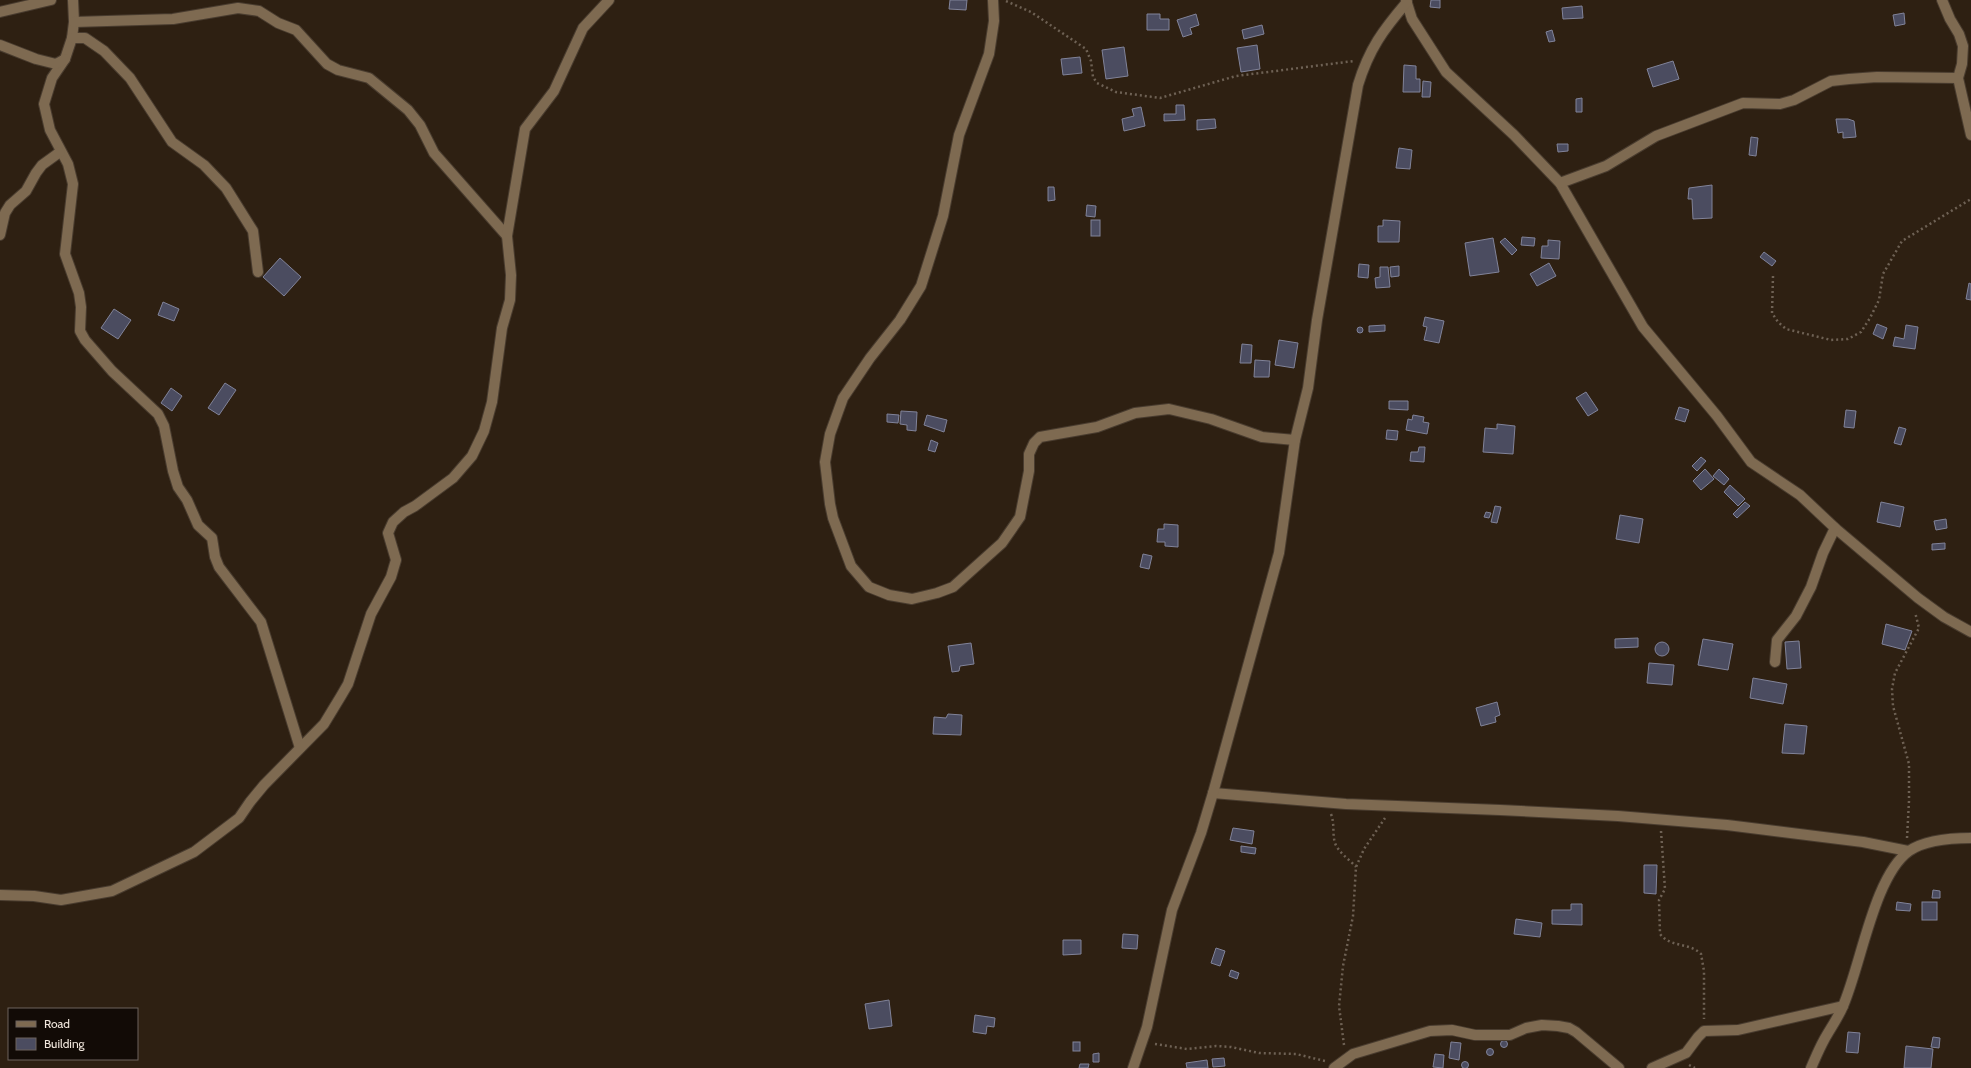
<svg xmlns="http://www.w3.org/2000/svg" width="1971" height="1068" font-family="Cabin,sans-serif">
<rect width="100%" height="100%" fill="#2e2012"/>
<g fill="#4b4c60" stroke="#818399">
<path d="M950,0H967L966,10L949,9Z"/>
<path d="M1431,0H1440V8L1430,7Z"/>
<path d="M1582,6L1583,18L1563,19L1562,8Z"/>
<path d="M1904,13L1905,24L1895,26L1893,15Z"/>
<path d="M1147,14H1160V19H1169V30H1147Z"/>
<path d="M1196,14L1199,25L1190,28L1192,34L1183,37L1177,20Z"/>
<path d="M1262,25L1264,34L1244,39L1242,30Z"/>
<path d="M1552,30L1555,41L1549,42L1546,32Z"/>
<path d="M1257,45L1260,69L1241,72L1237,48Z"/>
<path d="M1124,47L1128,76L1106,79L1102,50Z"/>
<path d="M1080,57L1082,73L1063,75L1061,59Z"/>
<path d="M1673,61L1679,79L1653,87L1647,69Z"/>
<path d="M1404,65L1416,66V79H1420V92H1403Z"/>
<path d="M1423,81L1431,82L1430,97H1422Z"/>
<path d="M1582,98V112H1576V99Z"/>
<path d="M1176,105H1184L1185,120L1164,121V114H1176Z"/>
<path d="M1141,107L1145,126L1124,131L1122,119L1134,116L1132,109Z"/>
<path d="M1215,119L1216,128L1197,130V120Z"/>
<path d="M1836,119H1848L1854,121L1856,137L1843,138V132L1838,133Z"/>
<path d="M1751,137L1758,138L1756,156L1749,155Z"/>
<path d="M1557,144H1568V151L1558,152Z"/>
<path d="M1399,148L1412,150L1410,169L1396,168Z"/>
<path d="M1712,185V218L1693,219L1692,199H1688L1689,188Z"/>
<path d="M1048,187H1054L1055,200L1048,201Z"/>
<path d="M1087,205L1096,206L1095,217L1086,216Z"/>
<rect x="1091" y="220" width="9" height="16"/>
<path d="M1383,220L1400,221L1399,242H1378V226H1383Z"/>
<path d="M1522,237L1535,238L1534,246L1521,245Z"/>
<path d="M1493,238L1499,272L1470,276L1465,243Z"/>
<path d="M1505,238L1517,250L1512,255L1500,242Z"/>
<path d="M1548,240L1560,241L1559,259L1541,258L1542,246H1548Z"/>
<path d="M1764,252L1776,261L1772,266L1760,257Z"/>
<path d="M280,258L301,277L284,296L263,277Z"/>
<path d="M1549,263L1556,276L1537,286L1530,274Z"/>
<path d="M1359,264L1369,265L1368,278L1358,277Z"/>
<path d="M1399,266V276L1391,277L1390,267Z"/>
<path d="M1380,267H1388L1390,287L1376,288L1375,278L1380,277Z"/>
<path d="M1969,283L1971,284V300L1966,299Z"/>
<path d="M163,302L179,309L174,321L158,315Z"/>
<path d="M114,309L131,320L118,339L101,328Z"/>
<path d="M1425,317L1444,321L1439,343L1424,340L1427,327L1423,326Z"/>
<path d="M1877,324L1887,328L1883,339L1873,334Z"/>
<path d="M1385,325V331L1369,332V326Z"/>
<path d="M1906,325L1918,327L1915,349L1893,346L1895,337L1904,339Z"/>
<circle cx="1360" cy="330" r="3"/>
<path d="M1279,340L1298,343L1294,368L1275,365Z"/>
<path d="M1242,344L1252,345L1251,363H1240Z"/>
<path d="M1255,360L1270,361L1269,377H1254Z"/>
<path d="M225,383L236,390L219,415L208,408Z"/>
<path d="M171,388L182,396L172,411L161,403Z"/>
<path d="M1586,392L1598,410L1588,416L1576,398Z"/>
<path d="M1389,401H1408V410L1389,409Z"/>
<path d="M1679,407L1689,410L1685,422L1675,419Z"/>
<path d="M1846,410L1856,411L1854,428L1844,427Z"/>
<path d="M901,411L917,412L916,431L907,430V425L900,424Z"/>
<path d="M887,414L899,415L898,423L887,422Z"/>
<path d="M927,415L947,420L944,432L924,425Z"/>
<path d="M1413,415L1424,417L1423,422L1429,423L1427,434L1406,430L1408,419L1412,420Z"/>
<path d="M1497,424L1515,426L1513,454L1483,452L1485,428L1497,429Z"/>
<path d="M1899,427L1906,429L1901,445L1894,443Z"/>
<path d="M1387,430L1398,431L1397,440L1386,439Z"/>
<path d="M931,440L938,443L935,452L928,450Z"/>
<path d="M1419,447H1425L1424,462L1410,461L1411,452H1418Z"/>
<path d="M1701,457L1706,461L1697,471L1692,466Z"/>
<path d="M1705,469L1714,479L1701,490L1693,481Z"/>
<path d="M1719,469L1729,479L1724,485L1713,476Z"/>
<path d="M1730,485L1745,499L1738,506L1724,492Z"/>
<path d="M1745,502L1750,506L1737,518L1733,514Z"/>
<path d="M1881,502L1904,507L1900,527L1877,522Z"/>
<path d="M1495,506L1501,507L1497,523L1491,522Z"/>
<path d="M1486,512L1491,513L1489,518L1484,517Z"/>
<path d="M1620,515L1643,519L1639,543L1616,539Z"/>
<path d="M1946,519L1947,528L1936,530L1934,521Z"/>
<path d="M1164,524L1178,525V547L1165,546V542H1157L1158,529H1164Z"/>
<path d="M1945,543V549L1932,550V544Z"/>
<path d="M1143,554L1152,556L1149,569L1140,567Z"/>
<path d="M1886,624L1912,631L1905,650L1882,644Z"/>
<path d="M1638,638V647L1615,648V639Z"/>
<path d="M1703,639L1733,644L1728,670L1698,665Z"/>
<path d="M1799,641L1801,668L1787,669L1785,642Z"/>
<circle cx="1662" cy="649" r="7"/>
<path d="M971,643L974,664L960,666L959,671L952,672L948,646Z"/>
<path d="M1649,663L1674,665L1672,685L1647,683Z"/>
<path d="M1753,678L1787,684L1783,704L1750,698Z"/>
<path d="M1497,702L1500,715L1495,717L1496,722L1481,726L1476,708Z"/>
<path d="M948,714L962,715L961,735L933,734L934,717L946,718Z"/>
<path d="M1785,724L1807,726L1804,754L1782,753Z"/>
<path d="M1233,828L1254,831L1252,844L1230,840Z"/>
<path d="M1241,846L1256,848L1255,854L1241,852Z"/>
<path d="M1644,865H1657L1656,894L1644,893Z"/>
<path d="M1933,890L1940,891V898H1932Z"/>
<path d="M1897,902L1911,904L1910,911L1896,910Z"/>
<rect x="1922" y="902" width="15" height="18"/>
<path d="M1571,904H1582V925L1552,924V910H1571Z"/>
<path d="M1516,919L1542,923L1540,937L1514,934Z"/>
<path d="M1123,934L1138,935L1137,949L1122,948Z"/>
<path d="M1063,940H1081V954L1063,955Z"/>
<path d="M1216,948L1225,951L1220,966L1211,963Z"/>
<path d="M1231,970L1239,973L1237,979L1229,976Z"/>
<path d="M889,1000L892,1026L869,1029L865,1004Z"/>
<path d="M975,1015L995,1018L994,1027L987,1026L986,1034L973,1032Z"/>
<path d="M1848,1032L1860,1033L1858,1053L1846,1052Z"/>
<path d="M1933,1037L1940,1038L1939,1048L1931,1047Z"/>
<circle cx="1504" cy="1044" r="3.5"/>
<rect x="1073" y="1042" width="7" height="9"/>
<path d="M1451,1042L1461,1043L1459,1060L1449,1058Z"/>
<path d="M1906,1046L1933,1049L1931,1068H1904Z"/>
<circle cx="1490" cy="1052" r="3.5"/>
<path d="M1099,1053V1062H1093V1054Z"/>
<path d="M1435,1054L1444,1055L1443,1068L1433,1067Z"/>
<path d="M1224,1058L1225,1066L1213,1067L1212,1059Z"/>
<path d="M1207,1060L1208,1068H1187L1186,1063Z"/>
<circle cx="1465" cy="1065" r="3.5"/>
<path d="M1080,1064H1089L1088,1068H1079Z"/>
</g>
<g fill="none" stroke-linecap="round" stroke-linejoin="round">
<g stroke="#493c2f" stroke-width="12">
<g id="minor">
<path d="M73,0L74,22L72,38L65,59L52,78L44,104L50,130L68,164L73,184L65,254L79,293L81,307L80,331L85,340L112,371L158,414L164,426L173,471L178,487L187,500L198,525L212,538L215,557L219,567L261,622L300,748"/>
<path d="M993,0L994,21L989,54L959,135L943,216L921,286L900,320L870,358L843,398L830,434L825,462L830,504L833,518L851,566L869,587L889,595L912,599L937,593L953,587L1002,543L1020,517L1029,471V454L1034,443L1040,437L1097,427L1135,413L1169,409L1211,419L1262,437L1295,440"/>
<path d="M1406,0L1412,19L1446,72L1514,135L1560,183L1643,327L1717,416L1751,462L1800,495L1835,528L1918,598L1944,617L1971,632"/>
<path d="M1942,0L1950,19L1959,34L1963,46L1962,64L1958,78L1971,135"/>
<path d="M0,12L51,0"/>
<path d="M74,22L173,19L238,8L259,11L278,23L296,30L327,64L338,70L369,78L408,110L420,125L434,153L507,236"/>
<path d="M72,38H85L104,51L130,78L172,142L204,165L226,188L253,231L258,272"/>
<path d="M0,45L36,59L56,64L65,59"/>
<path d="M1560,183L1606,166L1656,136L1743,103L1780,104L1794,100L1831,81L1849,79L1877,77L1958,78"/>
<path d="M0,235L5,213L10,205L26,191L36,173L42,165L60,152"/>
<path d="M1775,662L1777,640L1796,616L1811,587L1823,553L1835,528"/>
<path d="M1213,793L1346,804L1500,810L1618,816L1727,825L1863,842L1908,851"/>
<path d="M0,895L34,896L61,900L112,891L194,852L239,818L250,802L264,785L324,724L341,696L348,684L371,614L391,577L396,560L388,533L393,522L404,512L415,506L453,478L472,456L484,431L492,402L502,328L510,300L511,275L507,236L525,129L554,91L583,28L609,0"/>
<path d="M1133,1068L1147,1027L1172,910L1201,833L1213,793L1279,553L1295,440L1308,388L1317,320L1358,85C1369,49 1383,30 1407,2"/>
<path d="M1334,1068L1353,1054L1430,1031L1452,1030L1475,1035H1510L1526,1028L1542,1025L1558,1026L1569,1028L1576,1032L1619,1068"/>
<path d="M1652,1068L1686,1053L1698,1037L1704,1031L1738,1030L1843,1006"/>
<path d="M1811,1068C1815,1059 1819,1049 1824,1040C1830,1029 1838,1018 1843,1006C1861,965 1874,876 1909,851C1925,840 1952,838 1971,838"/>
</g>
</g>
<g stroke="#6e6154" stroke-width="2.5" stroke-dasharray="2 3" stroke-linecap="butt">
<path d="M1006,1L1031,12L1086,49L1091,61L1093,77L1097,83L1116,92L1160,98L1236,76L1354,61"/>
<path d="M1773,276L1772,313L1778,322L1786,329L1831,340L1848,339L1861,332L1870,318L1879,300L1883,274L1902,241L1971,199"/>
<path d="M1331,814C1335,825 1332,833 1335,843C1338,852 1350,860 1356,867"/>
<path d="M1661,831L1665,889L1659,900L1660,934C1671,948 1689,942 1701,954L1704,971V1019"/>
<path d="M1907,838L1909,801V764L1893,706L1892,689L1895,673L1919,628L1915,612"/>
<path d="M1155,1044L1187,1049L1216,1046L1231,1047L1259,1053L1296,1054L1325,1061"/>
<path d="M1344,1045L1339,1006L1343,966L1353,916L1356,867L1364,849L1385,818"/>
<path d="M1689,1065L1695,1068"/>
</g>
<use href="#minor" stroke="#7e6a51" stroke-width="10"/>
</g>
<rect x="8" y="1008" width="130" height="52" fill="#120b06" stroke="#6c635c"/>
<rect x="16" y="1021" width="20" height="6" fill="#7e6a51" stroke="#6c635c"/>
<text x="44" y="1028" font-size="12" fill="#f2e8de">Road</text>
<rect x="16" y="1038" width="20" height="12" fill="#4b4c60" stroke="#6c635c"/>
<text x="44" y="1048" font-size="12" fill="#f2e8de">Building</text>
</svg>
